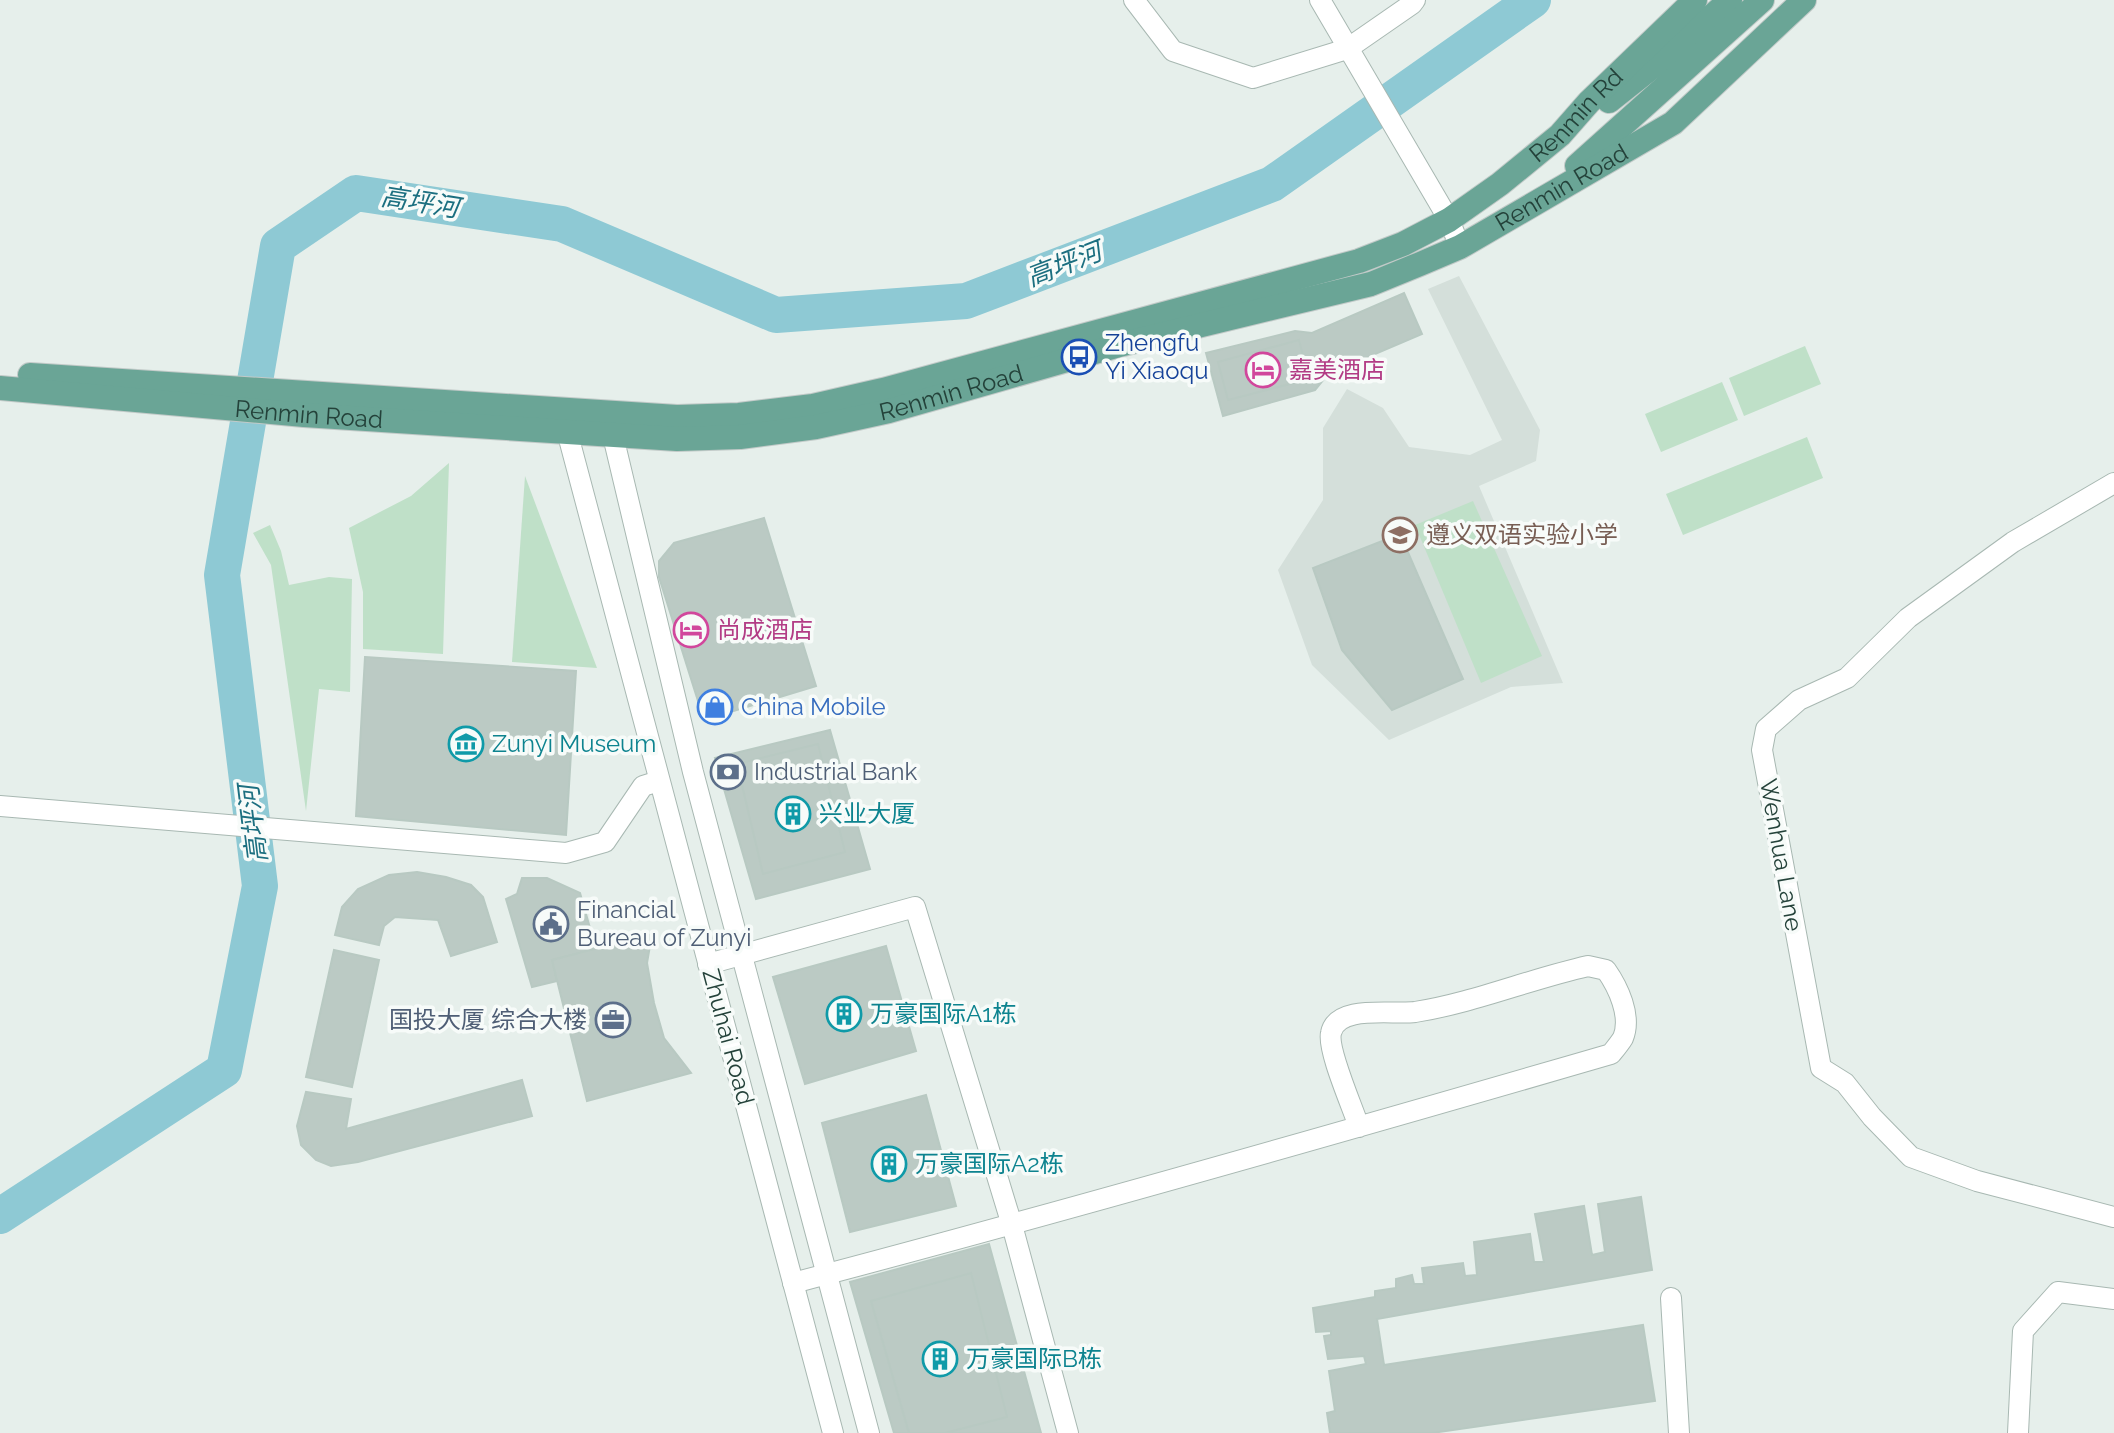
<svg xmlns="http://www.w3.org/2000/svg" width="2114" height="1433" font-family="Raleway,'Noto Sans SC',sans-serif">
<rect width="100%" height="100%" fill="#e6efeb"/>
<path fill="#d4dfda" d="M1459,276L1540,430L1536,461L1479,486L1563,683L1511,687L1389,740L1312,665L1278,570L1323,500V428L1347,389L1383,408L1409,447L1470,455L1502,440L1428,289Z"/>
<g fill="#bfe0c8">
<path d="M1805,346L1821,384L1744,416L1729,378Z"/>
<path d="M1722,382L1738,420L1661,452L1645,414Z"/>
<path d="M1807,437L1823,478L1683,535L1666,494Z"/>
<path d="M449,463L443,654L363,649V592L349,528L411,496Z"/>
<path d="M525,476L597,668L512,662Z"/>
<path d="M1473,501L1542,656L1481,683L1415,525Z"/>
<path d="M270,525L281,551L289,585L329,577L352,579L350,692L319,689L306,811L271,565L253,533Z"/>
</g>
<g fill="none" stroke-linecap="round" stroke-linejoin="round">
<path stroke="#8ec9d4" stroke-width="36" d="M0,1216L224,1070L260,886L222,575L278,246L356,193L562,224L776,315L966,301L1272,184L1533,0"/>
</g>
<g fill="#bbcac4" stroke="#b8c9c2" stroke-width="2">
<path d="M1404,293L1422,334L1328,374L1315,390L1223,416L1206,353L1295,331L1312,333Z"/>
<path d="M1299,340L1309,379L1228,400L1218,362Z"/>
<path d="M764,518L816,686L704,720L659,577V561L674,543Z"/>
<path d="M1400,534L1463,679L1392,710L1342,650L1313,568Z"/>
<path d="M365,657L576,671L566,835L356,816Z"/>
<path d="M830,730L870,869L756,899L715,758Z"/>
<path d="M818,744L845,852L763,874L737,764Z"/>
<path d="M417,872L446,877L471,885L483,897L497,942L451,956L438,920L395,917L384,926L379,945L335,935L342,907L358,889L389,875Z"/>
<path d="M522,878H547L580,893L596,949L552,960L557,981L532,987L506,899L517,894Z"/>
<path d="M652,934L647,963L654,1003L664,1038L691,1073L587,1101L552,960Z"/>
<path d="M886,946L916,1051L805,1084L773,977Z"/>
<path d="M334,950L379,960L352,1087L306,1077Z"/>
<path d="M522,1080L532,1116L358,1162L331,1166L316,1160L301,1145L297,1126L306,1092L351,1099L346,1129Z"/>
<path d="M926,1095L956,1206L850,1232L822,1123Z"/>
<path d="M1641,1197L1652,1270L1377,1319L1384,1365L1643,1325L1655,1401L1432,1433H1330L1327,1413L1335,1411L1329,1371L1366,1364L1364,1356L1328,1359L1324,1336L1331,1335V1331L1316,1332L1313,1308L1375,1297V1291L1396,1288V1279L1412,1275L1414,1284H1424L1422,1268L1463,1263L1465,1276L1477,1275L1474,1242L1530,1234L1534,1262H1544L1535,1214L1584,1206L1592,1255L1605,1252L1598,1204Z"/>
<path d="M989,1244L1041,1433H894L850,1282Z"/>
<path d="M971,1273L1007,1417L945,1433H909L871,1301Z"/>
</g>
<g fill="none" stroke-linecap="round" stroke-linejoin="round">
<g stroke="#a8b8b2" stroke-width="22">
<g id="minor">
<path d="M1134,0L1173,51L1253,78L1347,49L1412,4L1415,0"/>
<path d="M1320,0L1449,220L1460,247"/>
<path d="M564,420L833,1433"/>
<path d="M614,421L613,436L693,772L869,1433"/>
<path d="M2114,483L2013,542L1908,618L1847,678L1799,700L1766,729L1762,750L1821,1068L1845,1083L1872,1117L1911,1157L1977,1181L2114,1217"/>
<path d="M0,806L566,853L605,842L643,786L659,781"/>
<path d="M708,964L915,907L1012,1225L1068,1433"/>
<path d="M793,1283C1067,1211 1339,1133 1611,1054C1615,1049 1620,1043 1623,1038C1632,1016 1618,987 1606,970L1588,966C1530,979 1473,1003 1415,1012C1392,1015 1337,1004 1331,1033C1327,1050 1353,1108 1359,1127"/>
<path d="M1671,1298L1679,1433"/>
<path d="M2018,1433L2023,1331L2058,1292L2114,1299"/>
</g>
</g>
<g stroke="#c2cac8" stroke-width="26">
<g id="major">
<path d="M1609,101L1680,45L1730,0"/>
<path d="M1577,166L1762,0"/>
<path id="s1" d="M30,375L677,417L739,415L813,406L883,390L1359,261L1403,244L1449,220L1500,184L1560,135L1589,102L1695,0"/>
<path id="s2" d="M0,388L304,415L677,439L740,437L816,427L889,411L1123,344L1371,284L1420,264L1460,247L1673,123L1804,0"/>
</g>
</g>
<use href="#minor" stroke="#fff" stroke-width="20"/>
<use href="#major" stroke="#6aa596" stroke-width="24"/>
</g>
<defs>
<g id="bus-ring" transform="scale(1.8)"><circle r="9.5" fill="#f7fbf9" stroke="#1a4fb4" stroke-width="1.5"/><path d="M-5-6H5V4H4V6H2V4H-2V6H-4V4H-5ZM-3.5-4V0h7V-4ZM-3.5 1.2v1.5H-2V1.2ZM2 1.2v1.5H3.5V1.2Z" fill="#1a4fb4"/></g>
<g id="hotel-ring" transform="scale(1.8)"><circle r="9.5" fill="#f7fbf9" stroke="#d1479c" stroke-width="1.5"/><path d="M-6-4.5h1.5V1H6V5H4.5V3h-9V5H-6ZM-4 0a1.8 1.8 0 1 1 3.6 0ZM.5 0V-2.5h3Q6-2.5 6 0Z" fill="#d1479c"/></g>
<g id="school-ring" transform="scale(1.8)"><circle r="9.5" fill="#f7fbf9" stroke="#8d6e63" stroke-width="1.5"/><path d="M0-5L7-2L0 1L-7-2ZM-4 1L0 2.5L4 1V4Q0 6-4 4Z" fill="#8d6e63"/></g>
<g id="shop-ring" transform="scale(1.8)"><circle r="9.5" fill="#f7fbf9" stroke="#3f7fe0" stroke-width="1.5"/><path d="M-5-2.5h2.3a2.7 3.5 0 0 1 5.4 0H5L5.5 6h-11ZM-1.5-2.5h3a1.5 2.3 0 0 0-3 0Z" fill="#3f7fe0"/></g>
<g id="museum-ring" transform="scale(1.8)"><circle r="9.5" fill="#f7fbf9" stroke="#0f9aa8" stroke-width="1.5"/><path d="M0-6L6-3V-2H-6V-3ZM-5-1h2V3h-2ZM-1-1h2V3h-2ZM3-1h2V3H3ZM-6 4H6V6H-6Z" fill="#0f9aa8"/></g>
<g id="bank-ring" transform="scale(1.8)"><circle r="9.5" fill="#f7fbf9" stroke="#5c6f8a" stroke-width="1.5"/><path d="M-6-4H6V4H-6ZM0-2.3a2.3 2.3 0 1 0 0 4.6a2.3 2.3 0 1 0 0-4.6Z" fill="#5c6f8a"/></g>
<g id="building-ring" transform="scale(1.8)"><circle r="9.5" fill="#f7fbf9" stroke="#0f9aa8" stroke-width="1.5"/><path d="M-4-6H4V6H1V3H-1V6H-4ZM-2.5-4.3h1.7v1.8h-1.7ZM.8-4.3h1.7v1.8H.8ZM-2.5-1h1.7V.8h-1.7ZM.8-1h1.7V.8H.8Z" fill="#0f9aa8"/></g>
<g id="civic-ring" transform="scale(1.8)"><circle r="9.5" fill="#f7fbf9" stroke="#5c6f8a" stroke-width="1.5"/><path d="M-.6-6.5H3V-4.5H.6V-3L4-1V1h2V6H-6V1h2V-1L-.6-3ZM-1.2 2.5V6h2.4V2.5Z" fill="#5c6f8a"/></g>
<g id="office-ring" transform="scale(1.8)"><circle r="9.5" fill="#f7fbf9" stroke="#5c6f8a" stroke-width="1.5"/><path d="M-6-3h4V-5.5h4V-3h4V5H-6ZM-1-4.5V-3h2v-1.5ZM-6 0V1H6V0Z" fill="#5c6f8a"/></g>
</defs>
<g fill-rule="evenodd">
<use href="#bus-ring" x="1079" y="357"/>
<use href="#hotel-ring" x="1263" y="370"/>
<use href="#school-ring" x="1400" y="535"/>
<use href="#hotel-ring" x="691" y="630"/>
<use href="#shop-ring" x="715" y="707"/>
<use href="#museum-ring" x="466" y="744"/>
<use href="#bank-ring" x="728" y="772"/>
<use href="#building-ring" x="793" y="814"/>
<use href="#civic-ring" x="551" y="924"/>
<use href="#building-ring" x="844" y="1014"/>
<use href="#office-ring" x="613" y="1020"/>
<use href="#building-ring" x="889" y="1164"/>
<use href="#building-ring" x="940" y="1359"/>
</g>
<g text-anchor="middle" stroke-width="7" stroke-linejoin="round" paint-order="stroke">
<g font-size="24" fill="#24423a" stroke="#f7fbf9">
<text dy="8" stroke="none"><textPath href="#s1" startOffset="1614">Renmin Rd</textPath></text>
<text dy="8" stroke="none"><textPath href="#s2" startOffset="1606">Renmin Road</textPath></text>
<text dy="8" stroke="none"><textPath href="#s2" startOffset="958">Renmin Road</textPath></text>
<text dy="8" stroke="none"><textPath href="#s2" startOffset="310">Renmin Road</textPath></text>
<text transform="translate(1781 855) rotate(80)" y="8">Wenhua Lane</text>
<text transform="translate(728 1037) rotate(75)" y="8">Zhuhai Road</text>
</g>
<g font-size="24" fill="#164399" stroke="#f7fbf9" text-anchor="start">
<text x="1105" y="351">Zhengfu<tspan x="1105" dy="28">Yi Xiaoqu</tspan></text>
</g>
<g font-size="24" fill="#b23c85" stroke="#f7fbf9" text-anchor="start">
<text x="1289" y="378">嘉美酒店</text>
<text x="717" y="638">尚成酒店</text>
</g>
<g font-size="24" fill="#785e54" stroke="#f7fbf9" text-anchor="start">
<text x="1426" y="543">遵义双语实验小学</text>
</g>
<g font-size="24" fill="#366cbe" stroke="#f7fbf9" text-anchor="start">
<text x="741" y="715">China Mobile</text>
</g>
<g font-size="24" fill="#0d838f" stroke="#f7fbf9" text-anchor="start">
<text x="492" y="752">Zunyi Museum</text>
<text x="819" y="822">兴业大厦</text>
<text x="870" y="1022">万豪国际A1栋</text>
<text x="915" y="1172">万豪国际A2栋</text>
<text x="966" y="1367">万豪国际B栋</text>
</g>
<g font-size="24" fill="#4e5e75" stroke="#f7fbf9" text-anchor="start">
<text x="754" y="780">Industrial Bank</text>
<text x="577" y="918">Financial<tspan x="577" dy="28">Bureau of Zunyi</tspan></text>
<text x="587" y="1028" text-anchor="end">国投大厦 综合大楼</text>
</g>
<g font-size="26" font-style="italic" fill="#1c6f80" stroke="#f7fbf9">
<text transform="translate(420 202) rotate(9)" y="9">高坪河</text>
<text transform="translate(1064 264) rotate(-21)" y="9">高坪河</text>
<text transform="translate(253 824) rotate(-97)" y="9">高坪河</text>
</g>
</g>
</svg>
